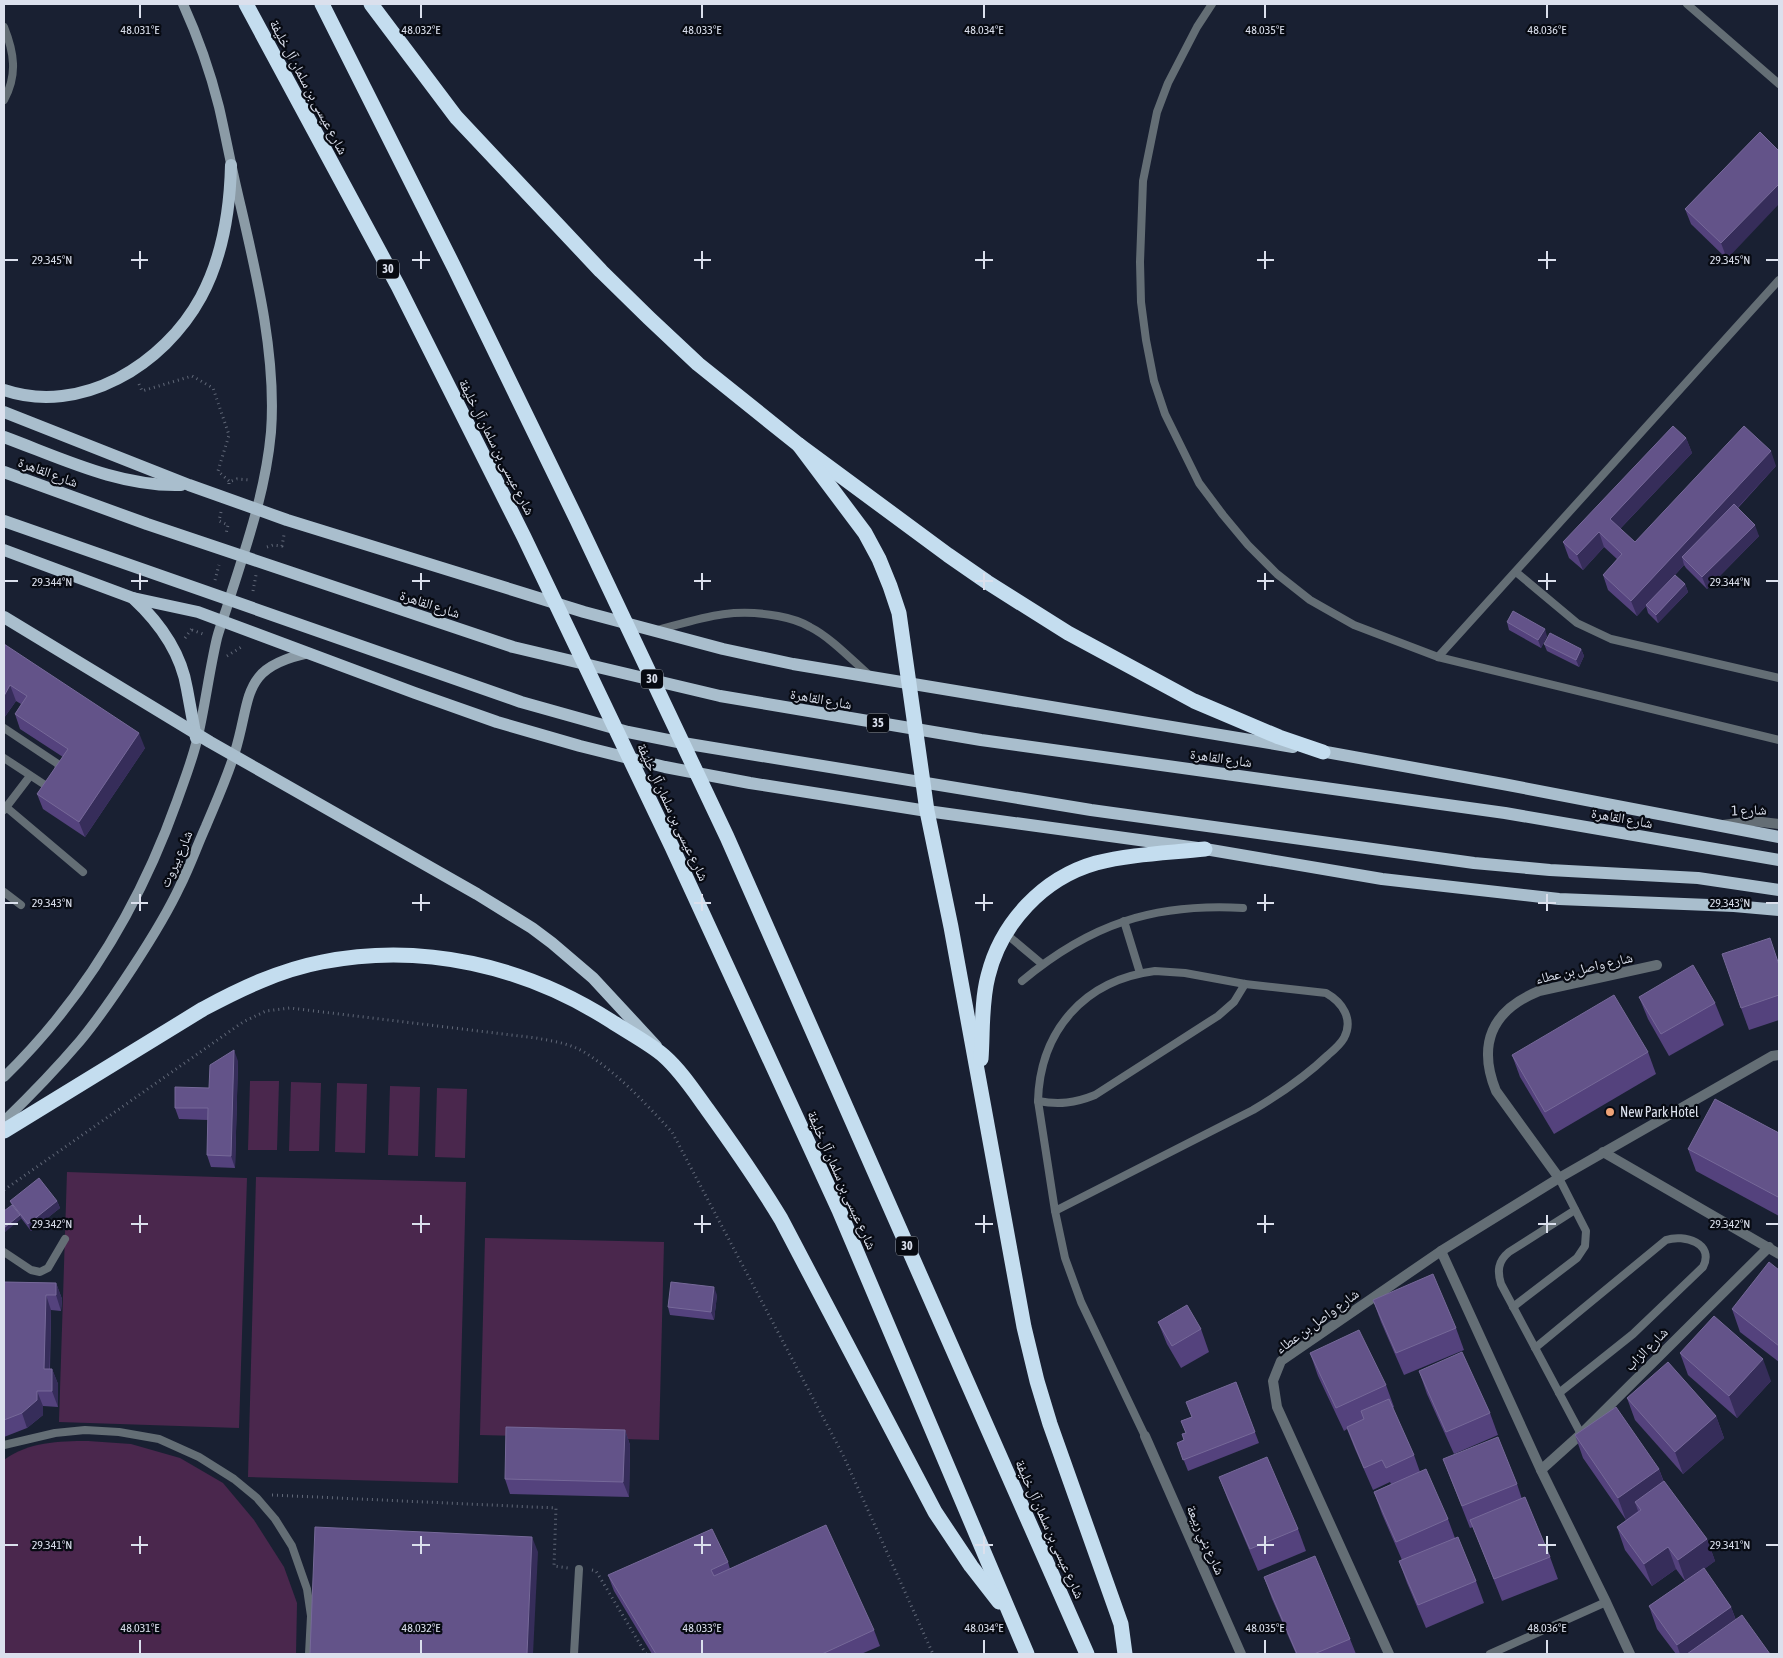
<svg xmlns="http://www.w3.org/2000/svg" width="1783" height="1658" font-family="'Asap Condensed','Noto Naskh Arabic',sans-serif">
<rect width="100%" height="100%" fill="#192032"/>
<g fill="#4a274d">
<path d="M250,1081H279L277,1150H248Z"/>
<path d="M291,1082L321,1083L319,1151H289Z"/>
<path d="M337,1083L367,1084L365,1153L335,1152Z"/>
<path d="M390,1086L420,1087L418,1156L388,1155Z"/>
<path d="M437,1088L467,1089L465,1158L435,1157Z"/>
<path d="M67,1172L247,1178L239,1428L59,1422Z"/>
<path d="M256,1177L466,1182L458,1483L248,1477Z"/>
<path d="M485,1238L664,1242L659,1440L480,1435Z"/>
<path d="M88,1441L131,1444L180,1458L223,1483L254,1520L284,1567L297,1603L296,1654H4V1460C28,1442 59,1441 88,1441Z"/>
</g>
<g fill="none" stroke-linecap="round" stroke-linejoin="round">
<g stroke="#616878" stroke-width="3" stroke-dasharray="1 4" stroke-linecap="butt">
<path d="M139,384L142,391L192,376L213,388L229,435L218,471L229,481"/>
<path d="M229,484V482L237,479L250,480"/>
<path d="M221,512L219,521L228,525L226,534"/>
<path d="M267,547L273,545L282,546L284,535"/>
<path d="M215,580L219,565"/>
<path d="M253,591L256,575"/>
<path d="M192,630L203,634"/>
<path d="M185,638L193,627"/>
<path d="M227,656L243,646"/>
<path d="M4,1190L243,1022L266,1011L290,1008L536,1038C552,1041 569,1043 584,1052C618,1073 645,1103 672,1132L843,1455L933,1654"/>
<path d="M272,1495L556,1508L554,1566L568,1568"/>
<path d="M592,1570L596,1571L646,1654"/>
</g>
<g stroke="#646e75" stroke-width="8">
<path d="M1212,4L1197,27L1183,54L1168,83L1157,112L1143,181L1140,262L1141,302L1146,340L1154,381L1165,414L1199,483L1223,515L1248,545L1277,574L1310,600L1354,625L1438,657L1779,740"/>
<path d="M1687,4L1779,84"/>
<path d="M4,27C14,52 18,75 4,100"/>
<path d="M1516,572L1577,623L1611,639L1779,678"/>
<path d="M658,630C702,618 731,607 778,616C789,618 800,621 810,627C830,637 852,660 869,675"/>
<path d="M1438,657L1779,280"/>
<path d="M4,728L58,764L59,769L51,783L45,785L4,758"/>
<path d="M6,807L83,872"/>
<path d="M4,810L30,776"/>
<path d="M4,892L21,905"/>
<path d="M1124,921L1140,973"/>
<path d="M1005,933L1042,964"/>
<path d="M1155,971L1185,973L1245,984L1326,993C1342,1002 1354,1019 1344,1038C1340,1045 1334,1050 1328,1055C1306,1076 1280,1094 1253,1110L1055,1211L1038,1101C1040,1031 1084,980 1155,971Z"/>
<path d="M1022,981C1090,924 1154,903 1243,908"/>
<path d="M1038,1101C1059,1105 1075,1103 1095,1095L1218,1016L1234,1002L1245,984"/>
<path d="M1575,1210L1509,1252C1498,1261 1497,1271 1501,1284L1581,1434"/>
<path d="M1055,1211L1065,1258L1081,1302L1145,1436"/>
<path d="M4,1252L31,1270L40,1272L48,1268L65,1239"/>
<path d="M1513,1307L1577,1258L1585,1246L1586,1231L1559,1178"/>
<path d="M1535,1348L1666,1240C1684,1234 1715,1243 1703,1267L1633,1334L1559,1393"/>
<path d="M4,1445L55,1433L85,1430L119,1432L159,1439L199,1457L234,1479L257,1498L275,1519L292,1546L307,1589L311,1616L309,1654"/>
<path d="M574,1654L579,1569"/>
<path d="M1490,1654L1606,1602"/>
</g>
<g stroke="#646e75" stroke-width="10">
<path d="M1723,825L1753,821L1779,824"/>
<path d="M1603,1152L1779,1254"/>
<path d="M1559,1178L1496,1091C1477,1044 1492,1010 1539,991L1657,965"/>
<path d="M1441,1251L1541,1470L1606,1602L1630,1654"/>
<path d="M1145,1436L1241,1654"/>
<path d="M1541,1470L1581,1434L1769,1247"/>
<path d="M1389,1654L1277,1407L1273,1381L1281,1361L1441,1251L1559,1178L1772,1056L1779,1055"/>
</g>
<g stroke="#8b9ba6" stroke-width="10">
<path d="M4,1077C83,1000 140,905 177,801C184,781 192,761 197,740C205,707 209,672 217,638C221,623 227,609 231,594C248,541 266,488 271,432C277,352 254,264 236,186C230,160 225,133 219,107C210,71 198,37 183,4"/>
<path d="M4,1121C30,1096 56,1069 80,1041C99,1018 116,993 133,967C150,941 167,914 180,886C190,866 197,846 206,826C216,802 227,778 235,752C252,697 240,667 309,653"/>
</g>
<g stroke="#a9becd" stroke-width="12">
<path d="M4,390C81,416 164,365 201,297C223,256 230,210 231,165"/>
<path d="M4,412L189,485L287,520L584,612L723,649L793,664L1293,747"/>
<path d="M4,437C61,458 119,487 181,485"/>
<path d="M4,472L147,524L513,647L720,696L981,740L1505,813L1779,860"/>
<path d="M4,521L521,702L628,732L683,743L1091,810L1474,863L1550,870L1698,878L1779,890"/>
<path d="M4,550L133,598L198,612L415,693L497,722L580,746L665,767L750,783L927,811L1205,849L1382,879L1559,899L1734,906L1779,910"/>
<path d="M133,598C160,623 181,652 187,689C190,705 193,721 196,738"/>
<path d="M4,617L210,742L477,894L532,928L552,943L593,978L656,1046"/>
<path d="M1315,750L1503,784L1779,837"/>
</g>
<g stroke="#c4ddef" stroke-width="15">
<path d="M246,4L398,286L524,537L672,847L839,1210L1027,1654"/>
<path d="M322,4L454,267L577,520L727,837L1087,1654"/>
<path d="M371,4L456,117L601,271L649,318L698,364L799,445L948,555L987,582L1068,633L1194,701L1279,737L1323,752"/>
<path d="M799,445L865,533L879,559L890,586L899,613L927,811L951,927L1024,1327L1037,1381L1050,1424L1121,1624L1125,1654"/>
<path d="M981,1059C983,1032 981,1003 988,976C1001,923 1043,878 1096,863C1131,854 1169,853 1205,849"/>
<path d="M4,1131L203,1009C240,989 280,970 322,962C423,942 525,966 611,1021C626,1031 652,1045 664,1056C681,1071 694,1091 707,1109C733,1145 758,1181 781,1219L935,1512L971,1566L999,1602"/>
</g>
</g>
<g fill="#54427d">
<path d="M1760,132L1727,259L1691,224L1685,209Z"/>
<path d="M1686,438L1692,453L1620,529L1635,542L1776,466L1738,508L1759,536L1707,589L1686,568L1684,565L1675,575L1685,584L1688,592L1658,623L1648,613L1646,606L1637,616L1608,590L1603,575L1617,559L1604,547L1583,570L1569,558L1563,542Z"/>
<path d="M1507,622L1547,636L1541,648L1509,630Z"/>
<path d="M4,644L145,748L85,837L43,809L37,794L63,757L20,729L15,714L21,704L16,701L4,718Z"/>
<path d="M1544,644L1581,649L1584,656L1579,667L1547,651Z"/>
<path d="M1779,963V1020L1749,1030L1741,1008Z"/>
<path d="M1639,997L1715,1003L1724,1025L1669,1056L1648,1019Z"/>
<path d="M1648,1052L1656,1074L1554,1134L1520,1077L1512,1055Z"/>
<path d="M238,1061L235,1168L211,1167L207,1155L208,1120L179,1119L175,1108L209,1088Z"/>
<path d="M1779,1133V1216L1696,1171L1688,1149Z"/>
<path d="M10,1201H57L60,1208L31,1231L21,1218L12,1205Z"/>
<path d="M1779,1270V1362L1740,1332L1732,1309Z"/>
<path d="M4,1282L56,1283L62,1299L61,1311L51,1310L50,1369H52L58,1384V1407L43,1406V1415L27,1428L4,1437Z"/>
<path d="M717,1295L714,1320L670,1315L668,1307Z"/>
<path d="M1373,1300L1456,1328L1464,1350L1404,1375L1381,1322Z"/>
<path d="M1158,1322L1201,1329L1209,1352L1181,1368L1167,1344Z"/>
<path d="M1310,1353L1386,1385L1394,1407L1392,1408L1414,1455L1420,1472L1448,1519L1455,1538L1476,1581L1484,1603L1426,1628L1407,1583L1399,1561L1402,1560L1382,1514L1374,1492L1391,1484L1390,1482L1373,1490L1355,1449L1347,1429L1344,1431L1318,1376Z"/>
<path d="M1680,1353L1771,1381L1737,1418L1688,1375Z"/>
<path d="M1419,1371L1490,1413L1498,1435L1454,1454L1427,1394Z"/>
<path d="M1236,1382L1259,1443L1188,1471L1177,1443L1184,1440L1186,1433L1181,1421L1191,1417Z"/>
<path d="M1627,1398L1716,1416L1724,1438L1683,1474L1635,1420Z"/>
<path d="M625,1430L630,1445L629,1497L510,1494L505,1479Z"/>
<path d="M1575,1435L1659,1469L1664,1482L1707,1539L1715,1561L1704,1569L1731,1607L1736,1620L1770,1654H1676L1657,1629L1649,1606L1685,1581L1676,1569L1652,1586L1625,1550L1617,1527L1638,1511L1626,1520L1583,1458Z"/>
<path d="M1443,1459L1517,1484L1522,1499L1550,1557L1558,1579L1502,1601L1473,1527L1470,1528Z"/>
<path d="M1219,1477L1298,1529L1306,1551L1258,1571L1228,1500Z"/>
<path d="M728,1562L730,1569L874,1630L880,1646L861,1654H652L614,1591L608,1575Z"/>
<path d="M1264,1577L1350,1639L1356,1654H1296L1272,1599Z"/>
</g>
<g fill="#362d5a">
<path d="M1779,184V204L1727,259L1721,243Z"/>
<path d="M1686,438L1692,453L1615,534L1610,519Z"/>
<path d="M1771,451L1776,466L1687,562L1682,557L1684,565L1637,616L1631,601Z"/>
<path d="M1755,525L1759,536L1707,589L1702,577Z"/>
<path d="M1599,532L1604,547L1583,570L1577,555Z"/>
<path d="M1685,584L1688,592L1658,623L1656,615Z"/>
<path d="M1545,629L1547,636L1541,648L1538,640Z"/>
<path d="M1581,649L1584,656L1579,667L1576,660Z"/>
<path d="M10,685L16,701L4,718V696Z"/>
<path d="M139,733L145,748L85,837L79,822Z"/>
<path d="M234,1050L238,1061L235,1168L231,1156Z"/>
<path d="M57,1201L60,1208L31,1231L28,1224Z"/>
<path d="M20,1215L21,1219L4,1233V1228Z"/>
<path d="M56,1283L62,1299L61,1311L56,1295Z"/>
<path d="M714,1287L717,1295L714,1320L711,1312Z"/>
<path d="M46,1295L51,1310L49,1384L44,1369Z"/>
<path d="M1763,1359L1771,1381L1737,1418L1729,1396Z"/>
<path d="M52,1369L58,1384V1407L52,1391Z"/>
<path d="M37,1391L43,1406V1415L27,1428L22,1413Z"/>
<path d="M1716,1416L1724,1438L1683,1474L1675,1452Z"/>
<path d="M625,1430L630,1445L629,1497L623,1482Z"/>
<path d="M1659,1469L1667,1492L1635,1502L1638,1511L1626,1520L1618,1498Z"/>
<path d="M532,1537L538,1552L533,1654H527Z"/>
<path d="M1707,1539L1715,1561L1686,1583L1678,1560Z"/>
<path d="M1668,1547L1676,1569L1652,1586L1644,1564Z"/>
<path d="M1731,1607L1739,1629L1703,1654H1680L1677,1645Z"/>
</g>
<g fill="#635389" stroke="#766999">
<path d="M1760,132L1779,151V184L1721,243L1685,209Z"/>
<path d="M1673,426L1686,438L1610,519L1635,542L1744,426L1771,451L1631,601L1603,575L1622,554L1599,532L1577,555L1563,542Z"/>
<path d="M1734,504L1755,525L1702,577L1682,557Z"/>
<path d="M1675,575L1685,584L1656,615L1646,605Z"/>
<path d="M1513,611L1545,629L1538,640L1507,622Z"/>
<path d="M1550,633L1581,649L1576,660L1544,644Z"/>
<path d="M4,644L139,733L79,822L37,794L68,749L15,714L27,696L10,685L4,696Z"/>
<path d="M1770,938L1779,965V995L1741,1008L1722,954Z"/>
<path d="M1693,965L1715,1003L1661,1034L1639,997Z"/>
<path d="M1614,995L1648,1052L1545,1112L1512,1055Z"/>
<path d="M234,1050L231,1156L207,1155L208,1108H175V1087L209,1088L210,1065Z"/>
<path d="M1715,1099L1779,1133V1194L1778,1197L1688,1149Z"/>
<path d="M39,1178L57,1201L28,1224L10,1201Z"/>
<path d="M12,1205L20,1215L4,1228V1211Z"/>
<path d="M1769,1262L1779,1270V1346L1732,1309Z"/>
<path d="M1433,1274L1456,1328L1396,1353L1373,1300Z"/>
<path d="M4,1282L56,1283V1295H46L44,1369H52V1391H37V1400L22,1413L4,1420Z"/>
<path d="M671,1282L714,1287L711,1312L668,1307Z"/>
<path d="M1187,1305L1201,1329L1172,1346L1158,1322Z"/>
<path d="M1714,1316L1763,1359L1729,1396L1680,1353Z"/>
<path d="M1359,1330L1386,1385L1336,1408L1310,1353Z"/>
<path d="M1462,1352L1490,1413L1446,1432L1419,1371Z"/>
<path d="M1668,1362L1716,1416L1675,1452L1627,1398Z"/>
<path d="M1236,1382L1255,1432L1183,1460L1177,1443L1184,1440L1182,1434L1186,1433L1181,1421L1192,1417L1186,1402Z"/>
<path d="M1389,1399L1414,1455L1386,1468L1382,1460L1364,1468L1347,1427L1364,1419L1361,1411Z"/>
<path d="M1616,1407L1659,1469L1618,1498L1575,1435Z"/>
<path d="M506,1427L625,1430L623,1482L505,1479Z"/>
<path d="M1498,1437L1517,1484L1462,1506L1443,1459Z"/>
<path d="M1267,1457L1298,1529L1250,1549L1219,1477Z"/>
<path d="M1426,1469L1448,1519L1396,1542L1374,1492Z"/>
<path d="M1664,1481L1707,1539L1678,1560L1668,1547L1644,1564L1617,1527L1641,1510L1635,1502Z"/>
<path d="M1525,1497L1550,1557L1494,1579L1470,1520Z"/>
<path d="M826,1525L874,1630L822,1654H656L608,1575L712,1529L728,1562L711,1570L714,1576Z"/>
<path d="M315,1527L532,1537L527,1654H310Z"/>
<path d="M1458,1537L1476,1581L1418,1605L1399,1561Z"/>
<path d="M1315,1556L1350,1639L1314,1654H1297L1264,1577Z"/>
<path d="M1704,1568L1731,1607L1677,1645L1649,1606Z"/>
<path d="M1742,1615L1770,1654H1687Z"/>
</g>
<path fill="none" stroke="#dbe0ed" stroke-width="2" d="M140,5V18M421,5V18M702,5V18M984,5V18M1265,5V18M1547,5V18M140,251V269M421,251V269M702,251V269M984,251V269M1265,251V269M1547,251V269M5,260H18M131,260H148M412,260H430M694,260H711M975,260H993M1257,260H1274M1538,260H1556M1766,260H1778M140,573V590M421,573V590M702,573V590M984,573V590M1265,573V590M1547,573V590M5,581H18M131,581H148M412,581H430M694,581H711M975,581H993M1257,581H1274M1538,581H1556M1766,581H1778M140,894V911M421,894V911M702,894V911M984,894V911M1265,894V911M1547,894V911M5,903H18M131,903H148M412,903H430M694,903H711M975,903H993M1257,903H1274M1538,903H1556M1766,903H1778M140,1215V1233M421,1215V1233M702,1215V1233M984,1215V1233M1265,1215V1233M1547,1215V1233M5,1224H18M131,1224H148M412,1224H430M694,1224H711M975,1224H993M1257,1224H1274M1538,1224H1556M1766,1224H1778M140,1536V1554M421,1536V1554M702,1536V1554M984,1536V1554M1265,1536V1554M1547,1536V1554M5,1545H18M131,1545H148M412,1545H430M694,1545H711M975,1545H993M1257,1545H1274M1538,1545H1556M1766,1545H1778M140,1640V1653M421,1640V1653M702,1640V1653M984,1640V1653M1265,1640V1653M1547,1640V1653"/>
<circle fill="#efa377" stroke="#070a12" stroke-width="2" cx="1610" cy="1112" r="5"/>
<g text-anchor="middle" stroke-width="4.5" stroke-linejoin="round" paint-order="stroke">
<g fill="#070a12" stroke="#9ba0ab" stroke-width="1">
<rect x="377" y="259.5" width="22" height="19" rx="4"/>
<rect x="641" y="669.5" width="22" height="19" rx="4"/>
<rect x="867" y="713.5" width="22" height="19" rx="4"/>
<rect x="896" y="1236.5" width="22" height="19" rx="4"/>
</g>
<g font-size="12" font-weight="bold" fill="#dbe0ed">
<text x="388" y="273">30</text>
<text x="652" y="683">30</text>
<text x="878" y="727">35</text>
<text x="907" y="1250">30</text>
</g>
<g font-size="14" fill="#dbe0ed" stroke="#070a12">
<text transform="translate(309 87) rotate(62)" y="5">شارع عيسى بن سلمان آل خليفة</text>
<text transform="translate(497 447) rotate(63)" y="5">شارع عيسى بن سلمان آل خليفة</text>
<text transform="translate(48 472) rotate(20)" y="5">شارع القاهرة</text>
<text transform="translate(430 604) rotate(18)" y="5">شارع القاهرة</text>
<text transform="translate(821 699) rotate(10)" y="5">شارع القاهرة</text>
<text transform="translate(1221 758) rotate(8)" y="5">شارع القاهرة</text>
<text transform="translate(1749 810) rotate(-2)" y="5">شارع 1</text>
<text transform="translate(673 812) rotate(65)" y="5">شارع عيسى بن سلمان آل خليفة</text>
<text transform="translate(1622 818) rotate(10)" y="5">شارع القاهرة</text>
<text transform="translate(176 859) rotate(-66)" y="5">شارع بيروت</text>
<text transform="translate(1584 968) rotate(-13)" y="5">شارع واصل بن عطاء</text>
<text transform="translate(842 1180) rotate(66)" y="5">شارع عيسى بن سلمان آل خليفة</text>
<text transform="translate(1317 1321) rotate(-36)" y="5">شارع واصل بن عطاء</text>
<text transform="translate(1646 1349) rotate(-45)" y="5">شارع الزاب</text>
<text transform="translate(1050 1529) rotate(66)" y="5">شارع عيسى بن سلمان آل خليفة</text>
<text transform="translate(1206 1540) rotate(66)" y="5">شارع بني ربيعة</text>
</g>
<g font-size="14" fill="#dbe0ed" stroke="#070a12" text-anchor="start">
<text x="1620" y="1117">New Park Hotel</text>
</g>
</g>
<g font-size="12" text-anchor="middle" fill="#dbe0ed" stroke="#070a12" stroke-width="4.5" stroke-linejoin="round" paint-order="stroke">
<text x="140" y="34">48.031°E</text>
<text x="421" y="34">48.032°E</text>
<text x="702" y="34">48.033°E</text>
<text x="984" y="34">48.034°E</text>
<text x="1265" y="34">48.035°E</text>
<text x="1547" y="34">48.036°E</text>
<text x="52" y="264">29.345°N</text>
<text x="1730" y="264">29.345°N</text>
<text x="52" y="586">29.344°N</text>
<text x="1730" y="586">29.344°N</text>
<text x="52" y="907">29.343°N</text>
<text x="1730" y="907">29.343°N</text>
<text x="52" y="1228">29.342°N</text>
<text x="1730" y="1228">29.342°N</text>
<text x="52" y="1549">29.341°N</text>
<text x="1730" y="1549">29.341°N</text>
<text x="140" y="1632">48.031°E</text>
<text x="421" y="1632">48.032°E</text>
<text x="702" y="1632">48.033°E</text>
<text x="984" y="1632">48.034°E</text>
<text x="1265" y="1632">48.035°E</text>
<text x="1547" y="1632">48.036°E</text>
</g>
<rect width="1783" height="1658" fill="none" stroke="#dbe0ed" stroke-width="10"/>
</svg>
